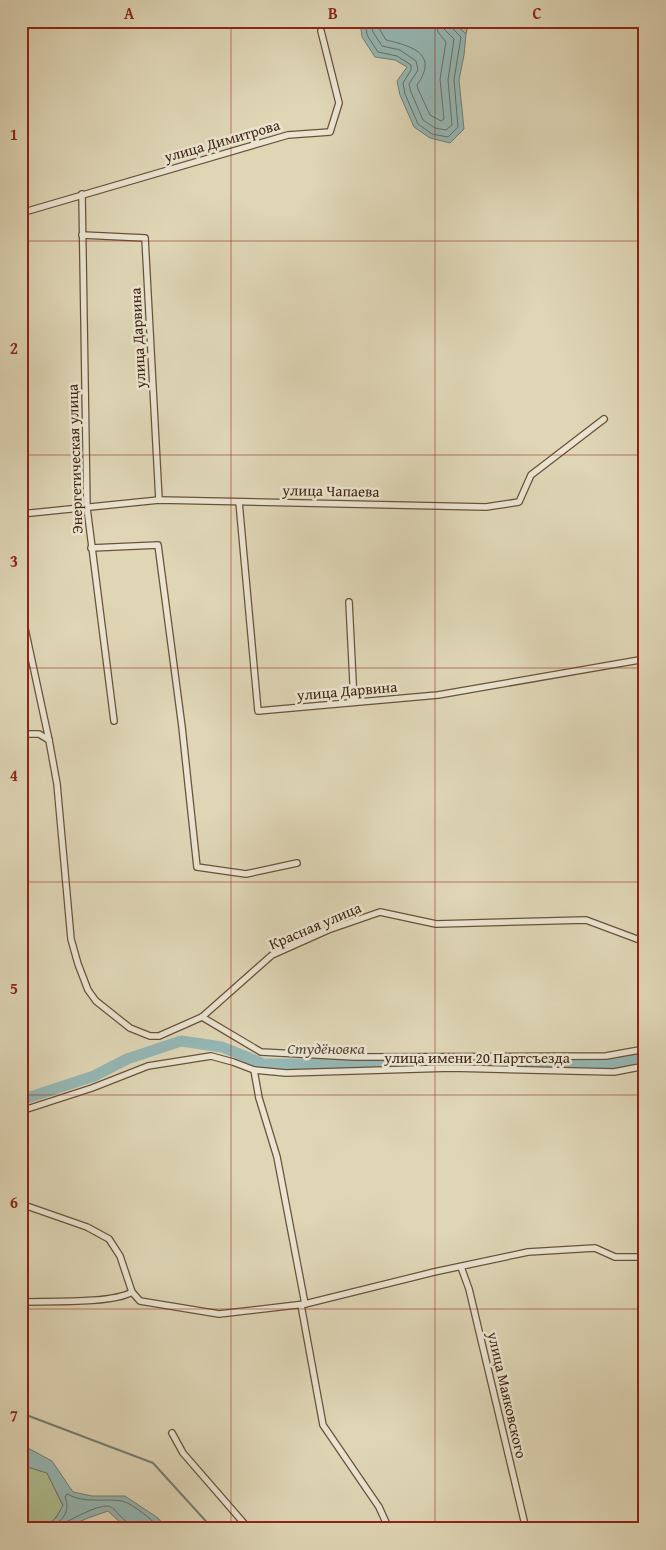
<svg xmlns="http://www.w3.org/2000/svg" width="666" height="1550" font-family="'Gentium Book Plus',serif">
<rect width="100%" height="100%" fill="#dfd6b6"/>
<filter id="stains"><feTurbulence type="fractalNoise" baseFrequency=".004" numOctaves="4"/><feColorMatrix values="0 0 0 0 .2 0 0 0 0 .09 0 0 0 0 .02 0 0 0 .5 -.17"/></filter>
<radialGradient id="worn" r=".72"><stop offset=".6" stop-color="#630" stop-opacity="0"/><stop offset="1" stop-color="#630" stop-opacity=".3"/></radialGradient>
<g fill="#afbe91" stroke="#787252">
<path d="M452,21H469L466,34Z"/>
<path d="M638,1355H645V1529H635L642,1525Z"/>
<path d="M21,1465L47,1473L63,1506C51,1527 45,1529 21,1529Z"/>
</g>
<g fill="#95b7b5" stroke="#737d74">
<path d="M360,21H452L466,34L464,55L459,80L464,129L450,143L430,138L414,127L400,95L397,81L407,67L395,60L375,57L362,37Z"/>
<path d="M26,1447L52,1461L73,1492L92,1496H125L158,1518L167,1529H120L122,1524L108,1511L88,1518L63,1529H41L56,1518L63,1505L47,1473L21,1465V1448Z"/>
</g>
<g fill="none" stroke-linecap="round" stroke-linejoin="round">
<g stroke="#6b6e64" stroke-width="1">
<path d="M365,21L367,35L378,52L397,56L411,65V70L403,83L405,94L418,124L432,134L448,137L458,127L454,80L461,37L450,26L449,21"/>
<path d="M371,21L373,32L382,46L400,50L416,61L418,70L409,84L411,92L423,120L435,128L446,130L452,125L448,80L454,39L444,29L443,21"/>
<path d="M379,21L380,30L386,40C412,46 439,54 417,85L418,89L430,115L441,121L444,119L440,79L446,42L438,32L435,21"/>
<path d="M50,1529C62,1520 71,1513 65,1497L67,1494C85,1504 104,1498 122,1501C132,1503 154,1521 160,1529"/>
<path d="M63,1529L64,1523L66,1522C76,1517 96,1506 107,1506C112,1506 117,1512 120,1516C125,1520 128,1522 126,1529"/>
</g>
<g stroke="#737d74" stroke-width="2">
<path d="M458,26L459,21"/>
<path d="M21,1413L153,1463L213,1529"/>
</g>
<path stroke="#95b7b5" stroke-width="11" d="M21,1100L94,1076L127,1059L181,1041L222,1047L264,1064H615L645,1055"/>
<g stroke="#68523b" stroke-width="8">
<g id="minor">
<path d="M82,194L87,508L114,721"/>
<path d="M21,213L288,135L330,132L339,103L321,31"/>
<path d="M82,235L145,238L159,500"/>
<path d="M239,502L258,711L438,695L645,659"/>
<path d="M21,514L159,500L486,507L519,502L531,475L604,419"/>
<path d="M91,548L158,545L182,727L197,867L246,874L297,863"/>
<path d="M349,602L354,702"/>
<path d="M21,610L49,740L57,784L71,939L78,964L88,990L96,1001L130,1028L150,1036H159L202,1017L272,955L328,930L380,912L436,924L586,920L645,942"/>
<path d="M21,734H39L49,740"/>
<path d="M202,1017L261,1052L355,1057L606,1056L645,1049"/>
<path d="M254,1070L259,1098L277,1157L305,1304"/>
<path d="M21,1111L92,1088L148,1066L211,1056L233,1062L254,1070L286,1073L451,1068L614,1072L645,1066"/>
<path d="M21,1204L87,1227L109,1239L120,1256L132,1292L140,1301L219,1314L305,1304L434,1272L528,1252L595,1248L615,1257H645"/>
<path d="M461,1267L469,1289L526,1529"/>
<path d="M21,1302C47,1301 112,1304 132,1292"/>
<path d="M301,1305L323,1425L379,1507L389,1529"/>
<path d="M172,1433L183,1453L249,1529"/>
</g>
</g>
<use href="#minor" stroke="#eae4d0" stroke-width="5.5"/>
</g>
<path fill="none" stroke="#8f2418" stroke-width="1" stroke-opacity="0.55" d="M231,21V1529M435,21V1529M21,241H645M21,455H645M21,668H645M21,882H645M21,1095H645M21,1309H645"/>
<g text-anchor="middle" stroke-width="5" stroke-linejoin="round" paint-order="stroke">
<g font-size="15" fill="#412612" stroke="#eae4d0">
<text transform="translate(222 141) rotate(-16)" y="5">улица Димитрова</text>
<text transform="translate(138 338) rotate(-93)" y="5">улица Дарвина</text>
<text transform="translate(75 459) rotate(-92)" y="5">Энергетическая улица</text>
<text transform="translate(331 491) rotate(1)" y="5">улица Чапаева</text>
<text transform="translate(347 691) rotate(-5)" y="5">улица Дарвина</text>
<text transform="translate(315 926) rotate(-23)" y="5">Красная улица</text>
<text x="477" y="1063">улица имени 20 Партсъезда</text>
<text transform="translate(507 1395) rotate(77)" y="5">улица Маяковского</text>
</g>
<g font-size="16" font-style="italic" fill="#564a3b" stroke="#eae4d0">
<text x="326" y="1054">Студёновка</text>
</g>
</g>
<rect width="666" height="1550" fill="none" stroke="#dfd6b6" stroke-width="55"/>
<rect x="28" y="28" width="610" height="1494" fill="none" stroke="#8f2418" stroke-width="2"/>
<g font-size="16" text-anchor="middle" font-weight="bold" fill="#8f2418">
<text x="129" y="19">A</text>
<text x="333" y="19">B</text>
<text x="537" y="19">C</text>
<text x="14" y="140">1</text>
<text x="14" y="354">2</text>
<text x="14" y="567">3</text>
<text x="14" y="781">4</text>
<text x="14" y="994">5</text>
<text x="14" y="1208">6</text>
<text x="14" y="1421">7</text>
</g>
<rect width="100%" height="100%" filter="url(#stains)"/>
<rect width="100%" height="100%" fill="url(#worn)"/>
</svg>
